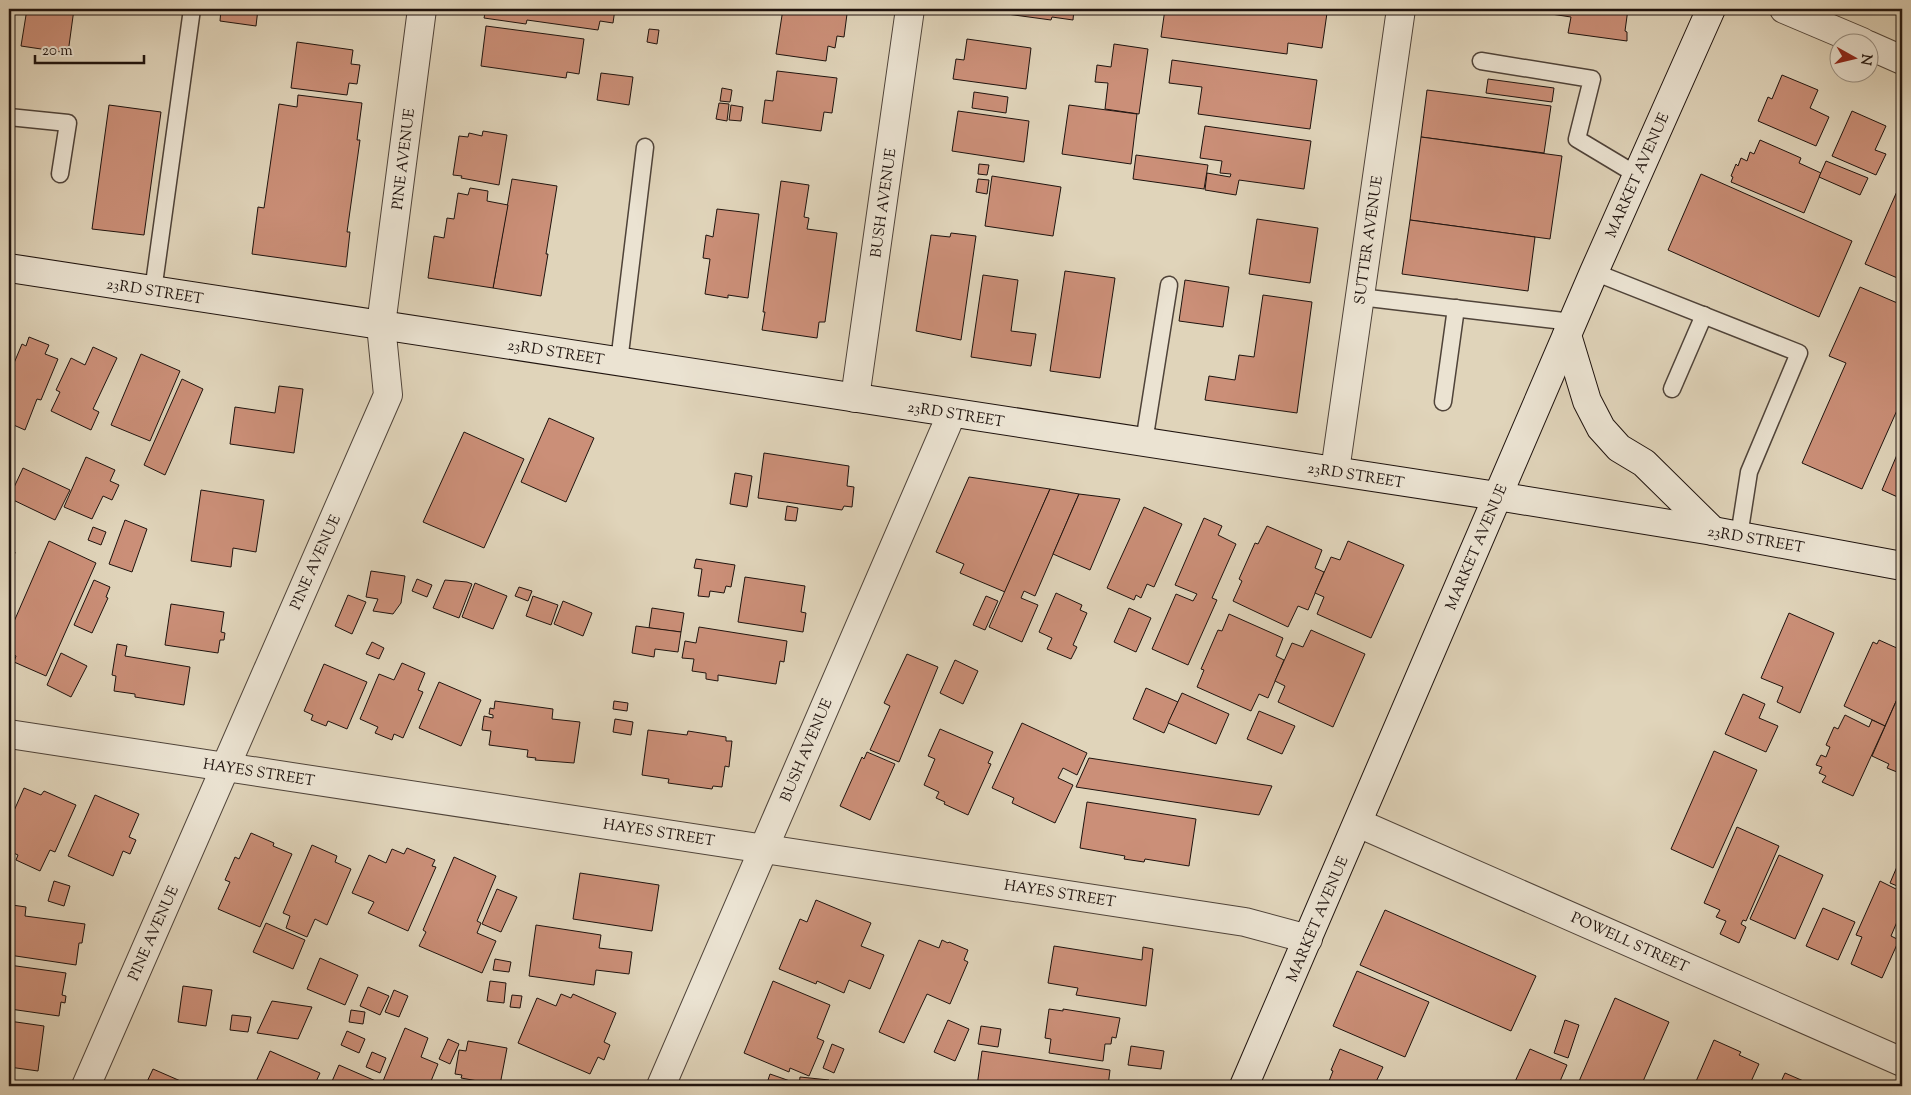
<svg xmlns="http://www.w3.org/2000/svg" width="1911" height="1095" font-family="'Sorts Mill Goudy',serif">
<rect width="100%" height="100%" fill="#e0d4ba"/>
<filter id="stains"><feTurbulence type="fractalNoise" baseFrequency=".004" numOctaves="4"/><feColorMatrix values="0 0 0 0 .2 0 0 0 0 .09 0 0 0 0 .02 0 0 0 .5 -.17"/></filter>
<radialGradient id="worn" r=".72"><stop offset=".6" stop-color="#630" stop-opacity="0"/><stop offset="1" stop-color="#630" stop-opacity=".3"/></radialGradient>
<g fill="#cb8f78" stroke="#1f130e">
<path d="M27,9H74L68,53L21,46Z"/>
<path d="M221,9H258L256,26L220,21Z"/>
<path d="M486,9H615L613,23L600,21L598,30L527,20L526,24L484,18Z"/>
<path d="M783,9H811L847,14L844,37L837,36L835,48L828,46L826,61L776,54Z"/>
<path d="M970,9H1074L1073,20L1052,17L1051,20Z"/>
<path d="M1165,9H1296L1327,13L1322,48L1288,43L1287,54L1161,37Z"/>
<path d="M1552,9H1628L1625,31L1627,32V41L1568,33L1571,17L1551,14Z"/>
<path d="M486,26L584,39L579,74L567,72L566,78L481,66Z"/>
<path d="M649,29L659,30L657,44L647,42Z"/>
<path d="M967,39L1031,48L1026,89L953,79L956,59L964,60Z"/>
<path d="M297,42L353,50L351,64L360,65L357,84L349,83L347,95L291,88Z"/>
<path d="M1114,44L1148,49L1139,114L1105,109L1108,83L1095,82L1097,65L1111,67Z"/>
<path d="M1172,60L1317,80L1310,129L1198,114L1202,87L1169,83Z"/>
<path d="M777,71L837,78L832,113L824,112L821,131L762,123L765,100L773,101Z"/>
<path d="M601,73L633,77L629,105L597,100Z"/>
<path d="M1782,75L1818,90L1810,108L1829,117L1816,146L1758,121L1768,97L1772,99Z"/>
<path d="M1488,79L1554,88L1552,102L1486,93Z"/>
<path d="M722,88L732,90L730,102L720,101Z"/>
<path d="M1427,90L1551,106L1544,153L1421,137Z"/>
<path d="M974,92L1008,97L1006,113L972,108Z"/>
<path d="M298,95L362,103L357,140H360L347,232H350L346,267L252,254L258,207L264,208L279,104L297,107Z"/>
<path d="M719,103L729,104L727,121L716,119Z"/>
<path d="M109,105L161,112L144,235L92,229Z"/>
<path d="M731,105L743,107L741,121L729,120Z"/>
<path d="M1069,105L1137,114L1131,164L1062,154Z"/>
<path d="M958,111L1029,121L1024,162L952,151Z"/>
<path d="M1852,111L1886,126L1875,150L1886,154L1876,175L1832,156Z"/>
<path d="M1205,126L1311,141L1304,189L1239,180L1236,195L1205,190L1207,173L1230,177L1231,174L1220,173L1222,161L1200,158Z"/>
<path d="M483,131L507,135L499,185L461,178L462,176L453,175L459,136L468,137L469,133L482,136Z"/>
<path d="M1421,137L1562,156L1550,239L1410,220Z"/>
<path d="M1760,140L1801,158L1799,163L1821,173L1804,213L1731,182L1733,177L1731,176L1736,164L1738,166L1741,158L1747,161L1750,152L1754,154Z"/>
<path d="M1136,155L1208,165L1204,189L1133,179Z"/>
<path d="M1826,161L1868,178L1860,195L1819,177Z"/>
<path d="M979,164L989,165L987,175L978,174Z"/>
<path d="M1701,174L1852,241L1819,317L1668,250Z"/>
<path d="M992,176L1061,187L1053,236L985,226Z"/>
<path d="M512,179L557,186L546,254H548L541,296L493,288Z"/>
<path d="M978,179L989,180L987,194L976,192Z"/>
<path d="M1902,180V280L1865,264Z"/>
<path d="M781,181L809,185L804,217L809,218L807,229L837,233L825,322H819L817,338L762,330L765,312H763Z"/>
<path d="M470,188L488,191L487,201L508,205L493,288L428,278L434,236L444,238L447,218L454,219L458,193L468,195Z"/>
<path d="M717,209L759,214L748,298L728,295V298L705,294L710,259L703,258L706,235L713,237Z"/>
<path d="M1257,219L1318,228L1310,283L1249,274Z"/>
<path d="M1410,220L1535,237L1528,291L1402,274Z"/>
<path d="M951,233L976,236L961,340L916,331L931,235L950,237Z"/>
<path d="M1065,271L1115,278L1100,378L1050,371Z"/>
<path d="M983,275L1018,280L1011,331L1036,334L1031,366L971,357Z"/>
<path d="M1185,280L1229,287L1223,327L1179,321Z"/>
<path d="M1860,287L1902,305V399L1862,489L1802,463L1846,363L1829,356Z"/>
<path d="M1263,295L1312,302L1297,413L1205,400L1209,376L1235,380L1239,355L1254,357Z"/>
<path d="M29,337L49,345L45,354L58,359L41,400L37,399L25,430L9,423V375L22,344L26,346Z"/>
<path d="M93,347L117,358L93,409L99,412L91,430L51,411L60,392L56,390L71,358L85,365Z"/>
<path d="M141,354L180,371L150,441L111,425Z"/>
<path d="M182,379L203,389L165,475L144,465Z"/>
<path d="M279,386L303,389L294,453L230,444L235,407L275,413Z"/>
<path d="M549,418L594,438L566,502L521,482Z"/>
<path d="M464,432L524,459L484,548L423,522Z"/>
<path d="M1902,443V499L1882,490Z"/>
<path d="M764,453L849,466L847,486L854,487L852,507L844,506L842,510L758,498Z"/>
<path d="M86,457L115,470L110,481L119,485L112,500L103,496L92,519L64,507Z"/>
<path d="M23,468L70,490L55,520L9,498Z"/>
<path d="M735,473L752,476L747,507L730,504Z"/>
<path d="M969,477L1050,489L1005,592L960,573L964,564L936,552Z"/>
<path d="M1050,489L1079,494L1035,596L1024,591L1021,598L1038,605L1022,642L989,627Z"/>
<path d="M201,490L264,500L256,552L233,548L231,567L191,561Z"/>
<path d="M1079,494L1120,499L1090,570L1053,554Z"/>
<path d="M787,506L798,508L796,521L785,520Z"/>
<path d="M1144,507L1182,524L1154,587L1147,584L1141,598L1136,595L1134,600L1107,588Z"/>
<path d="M1204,518L1222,526L1218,535L1236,544L1212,598L1217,600L1188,665L1152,649L1176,594L1193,601L1197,594L1175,585Z"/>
<path d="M125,520L147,529L132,572L109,564Z"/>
<path d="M1267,526L1322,550L1315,568L1324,572L1308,610L1298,606L1288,627L1233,601L1242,581L1239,579L1255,543L1258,544Z"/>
<path d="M93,527L106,532L101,545L88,540Z"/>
<path d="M49,541L96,563L46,676L14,662L16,656L9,652V633Z"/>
<path d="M1348,541L1404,565L1371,638L1317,614L1324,597L1315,593L1331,557L1340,560Z"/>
<path d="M9,551L15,552L11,570H9Z"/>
<path d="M696,559L735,565L731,587L726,586L724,593L710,591L709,597L698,596L702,569L694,568Z"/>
<path d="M371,571L405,576L401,603L393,614L373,611L378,599L366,597Z"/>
<path d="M745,577L805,586L801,612L806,613L803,632L738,622Z"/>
<path d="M417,579L432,585L427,597L412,591Z"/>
<path d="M94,580L110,587L106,597L108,598L92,633L74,625Z"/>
<path d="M445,580L467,582L472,584L459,618L433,608Z"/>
<path d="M475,583L507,596L493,629L462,617Z"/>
<path d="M519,587L532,591L528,601L515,596Z"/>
<path d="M1056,593L1082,605L1080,610L1087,613L1073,645L1077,647L1071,659L1047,649L1052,638L1039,632Z"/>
<path d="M348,595L366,602L352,634L335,626Z"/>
<path d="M533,596L558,605L551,625L526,616Z"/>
<path d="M986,596L998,601L985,630L973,625Z"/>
<path d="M563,601L592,613L583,636L554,624Z"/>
<path d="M171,604L224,612L221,632L225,633L224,640H220L218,653L165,645Z"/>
<path d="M652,608L684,613L681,632L649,628Z"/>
<path d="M1129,608L1151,618L1136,652L1114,642Z"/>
<path d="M1789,613L1834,633L1800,713L1777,702L1783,687L1761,678Z"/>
<path d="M1229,614L1283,638L1276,656L1284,660L1268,698L1259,694L1251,711L1197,687L1204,670L1201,669L1218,630L1222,631Z"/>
<path d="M636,626L681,632L678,652L655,649L654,657L632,653Z"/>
<path d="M699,627L787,641L784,662L780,661L776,684L718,675V681L706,679V673L692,671L694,659L682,658L685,641L696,643Z"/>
<path d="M1311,630L1365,654L1333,727L1278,702L1285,686L1275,681L1292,643L1303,647Z"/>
<path d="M1879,640L1899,649L1898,653L1902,655V688L1885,726L1844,706L1873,642L1877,644Z"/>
<path d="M372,642L384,648L379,659L366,654Z"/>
<path d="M117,644L127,646L125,656L190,667L184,705L135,697V694L114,691L116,676L112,675Z"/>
<path d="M61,653L87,666L71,697L47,685Z"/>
<path d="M907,654L938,667L899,762L870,750L890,706L884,703Z"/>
<path d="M955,660L978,671L963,704L940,693Z"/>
<path d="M402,663L425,673L418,690L423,692L403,738L394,734L392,740L375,733L378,727L360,719L379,674L394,680Z"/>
<path d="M324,664L367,682L347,729L328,721L326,726L311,720L313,715L304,711Z"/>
<path d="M439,682L481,700L461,746L419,728Z"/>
<path d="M1146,688L1178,702L1164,733L1133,719Z"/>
<path d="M1902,688V774L1887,768L1889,764L1872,756Z"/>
<path d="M1182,693L1229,714L1216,744L1168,723Z"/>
<path d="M1743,694L1765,704L1759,718L1778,726L1766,752L1725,734Z"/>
<path d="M495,701L553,709L552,719L580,722L574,763L535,760L536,758L527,757L528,750L489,745L491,731L482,730L484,716L493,718V715L489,714L490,708L494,709Z"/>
<path d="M614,701L628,703L627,711L613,709Z"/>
<path d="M1259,711L1295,726L1282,754L1247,739Z"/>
<path d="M1845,715L1869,727L1872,720L1885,726L1853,796L1822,782L1826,776L1819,773L1822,767L1816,765L1821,755L1826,757L1830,747L1826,745L1834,727L1838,729Z"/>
<path d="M615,719L633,722L631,735L613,732Z"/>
<path d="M1022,723L1087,753L1077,775L1063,768L1058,778L1073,785L1055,823L1012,803L1014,798L992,788Z"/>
<path d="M940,729L993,752L988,763L991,764L968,815L944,804L945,802L936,798L939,792L924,785L935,759L928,756Z"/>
<path d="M648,730L687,735L688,731L726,737V741H732L729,767L725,766L722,787L713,786L712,789L668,783L669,779L642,775Z"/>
<path d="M1714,751L1757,770L1713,868L1671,849Z"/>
<path d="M867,752L895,764L870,820L840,806L862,757L864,759Z"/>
<path d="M1089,758L1272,786L1259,815L1076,787Z"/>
<path d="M24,788L41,795L44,791L76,805L55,852L50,850L40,871L16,860L18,855L9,851V822Z"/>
<path d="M95,795L139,814L129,837L136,840L130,854L123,851L113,876L68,856Z"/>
<path d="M1087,802L1196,819L1189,866L1145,859L1144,862L1124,859L1125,856L1080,848Z"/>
<path d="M1737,827L1779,846L1746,921L1743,920L1741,924L1746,927L1739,943L1720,934L1726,921L1716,917L1720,910L1704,903Z"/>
<path d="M251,833L274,843L273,846L292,854L260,927L218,909L230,882L225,880L235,857L239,859Z"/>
<path d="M312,845L337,856L335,862L351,869L327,925L315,919L307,937L286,928L290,916L283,913Z"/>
<path d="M407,848L435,860L432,866L436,867L408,931L368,913L374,902L352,893L369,855L386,863L392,849L404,854Z"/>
<path d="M1779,855L1823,875L1795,939L1750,919Z"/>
<path d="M1902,855V888L1890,883Z"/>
<path d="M454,857L496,876L477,921L481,923L477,933L496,941L482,973L419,946L426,932L423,930Z"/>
<path d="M580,873L659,885L652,931L573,919Z"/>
<path d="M54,881L70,886L64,906L48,901Z"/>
<path d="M1880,881L1902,892V910L1891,936L1899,940L1882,978L1851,964L1862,937L1856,935Z"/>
<path d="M497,889L517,897L501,932L482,924Z"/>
<path d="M816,900L871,923L861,946L884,955L870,989L849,980L844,993L817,981L816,984L779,969L800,919L807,922Z"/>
<path d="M9,901H13L12,905L26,907L25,916L85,924L82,943H79L76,965L9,955Z"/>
<path d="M1823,908L1855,922L1838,960L1806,946Z"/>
<path d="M1385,910L1536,976L1511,1031L1360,965Z"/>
<path d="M266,923L305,940L293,969L253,952Z"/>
<path d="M536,925L601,935L599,948L632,952L629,974L596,970L594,985L529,976Z"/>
<path d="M919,940L939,948L942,940L948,943L949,942L968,950L964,960L968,962L950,1004L927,994L904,1043L879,1032Z"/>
<path d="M1054,946L1142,960L1143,947L1153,949L1146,1006L1076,995L1078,988L1048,983Z"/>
<path d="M320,958L358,975L345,1005L307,989Z"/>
<path d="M495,959L511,962L509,972L493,970Z"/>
<path d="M9,965L66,973L62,995L66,996L65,1003L61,1002L59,1016L10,1009Z"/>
<path d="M1357,971L1429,1002L1405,1057L1333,1026Z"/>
<path d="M490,981L506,983L504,1003L487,1001Z"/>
<path d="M773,981L830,1005L817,1038L824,1041L809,1076L790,1068L789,1072L744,1053Z"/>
<path d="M183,986L212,990L206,1026L178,1022Z"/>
<path d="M368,987L389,996L380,1015L360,1006Z"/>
<path d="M394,990L408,996L399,1017L385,1012Z"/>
<path d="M561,994L571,998L573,994L616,1013L604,1042L610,1045L604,1060L598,1057L590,1074L518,1043L537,998L556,1006Z"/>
<path d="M512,995L522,996L520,1008L510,1007Z"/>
<path d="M1615,998L1669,1022L1641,1086H1577Z"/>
<path d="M272,1001L312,1007L298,1039L257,1033Z"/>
<path d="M1049,1009L1063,1011V1009L1120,1018L1116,1038L1112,1037L1111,1044H1105L1103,1061L1049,1053L1051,1039L1045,1038Z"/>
<path d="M351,1010L365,1012L363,1024L349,1022Z"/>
<path d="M232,1015L251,1017L248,1032L230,1030Z"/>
<path d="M948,1020L969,1029L955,1061L934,1052Z"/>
<path d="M1565,1020L1579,1025L1568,1058L1554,1053Z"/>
<path d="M9,1021L44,1026L38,1071L9,1067Z"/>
<path d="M981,1026L1001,1029L998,1047L978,1044Z"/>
<path d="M405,1028L428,1038L421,1057L438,1064L429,1086H381Z"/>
<path d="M347,1031L365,1039L359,1053L341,1045Z"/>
<path d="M448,1039L459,1044L450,1064L439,1059Z"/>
<path d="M1714,1040L1741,1052L1739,1055L1759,1064L1749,1086H1694Z"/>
<path d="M468,1041L507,1048L500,1085L461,1078L462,1075L455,1074L459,1050L466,1051Z"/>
<path d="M832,1044L844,1049L834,1073L823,1068Z"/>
<path d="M1131,1046L1164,1051L1161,1069L1128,1065Z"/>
<path d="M1340,1049L1383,1067L1374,1086H1327L1333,1071L1331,1070Z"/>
<path d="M1530,1049L1567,1065L1558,1086H1513Z"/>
<path d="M270,1051L320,1073L314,1086H254Z"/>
<path d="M982,1051L1110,1070L1108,1086H977Z"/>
<path d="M372,1052L386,1058L380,1073L366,1067Z"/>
<path d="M339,1065L378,1082L376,1086H330Z"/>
<path d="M153,1069L192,1086H145Z"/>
<path d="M1785,1073L1815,1086H1779Z"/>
<path d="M770,1074L790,1081L788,1086H766Z"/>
<path d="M800,1077L829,1080L826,1086H799Z"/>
</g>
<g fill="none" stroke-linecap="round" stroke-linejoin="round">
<g stroke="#4f4339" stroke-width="19">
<g id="lane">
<path d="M1481,61L1592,79L1577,139L1637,175"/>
<path d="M9,117L68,123L60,174"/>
<path d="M1594,272L1799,353L1749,472L1739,536"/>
<path d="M153,291L192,9"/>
<path d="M1360,297L1572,322"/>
<path d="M619,362L645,147"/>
<path d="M1672,389L1704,315"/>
<path d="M1443,402L1456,308"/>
<path d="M1144,442L1169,285"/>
</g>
</g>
<g stroke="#4f4339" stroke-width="30">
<g id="street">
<path d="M1784,9L1862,42"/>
<path d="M1868,45L1902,60"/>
<path d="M855,398L910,9"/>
<path d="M1335,471L1401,9"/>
<path d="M9,734L1245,922L1308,939"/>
<path d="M1358,823L1902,1062"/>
<path d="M86,1086L388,395L381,325L422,9"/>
<path d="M661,1086L952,413"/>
</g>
</g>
<g stroke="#1f130e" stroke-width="30">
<g id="secondary">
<path d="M9,268L1497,496L1713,531L1902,566"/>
<path d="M1567,335L1587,401L1601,428L1619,448L1644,463L1713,531"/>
<path d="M1244,1086L1594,272L1711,9"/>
</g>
</g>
<use href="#lane" stroke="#ebe3d2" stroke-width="16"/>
<use href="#street" stroke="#ebe3d2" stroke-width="28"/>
<use href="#secondary" stroke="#ebe3d2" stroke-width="28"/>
</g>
<g text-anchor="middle" stroke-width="4.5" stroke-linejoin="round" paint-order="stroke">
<g font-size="15" fill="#1f130e" stroke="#ebe3d2">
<text transform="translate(403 159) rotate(-83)" y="5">PINE AVENUE</text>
<text transform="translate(1637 175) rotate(-66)" y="5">MARKET AVENUE</text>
<text transform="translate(883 203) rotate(-82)" y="5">BUSH AVENUE</text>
<text transform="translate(1368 240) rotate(-82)" y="5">SUTTER AVENUE</text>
<text transform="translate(155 291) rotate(9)" y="5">23RD STREET</text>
<text transform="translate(556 352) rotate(9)" y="5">23RD STREET</text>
<text transform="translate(956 414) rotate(9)" y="5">23RD STREET</text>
<text transform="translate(1356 475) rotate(9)" y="5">23RD STREET</text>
<text transform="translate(1756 539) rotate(10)" y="5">23RD STREET</text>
<text transform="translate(1476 547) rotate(-67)" y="5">MARKET AVENUE</text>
<text transform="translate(315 562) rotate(-66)" y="5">PINE AVENUE</text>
<text transform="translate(806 750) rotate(-67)" y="5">BUSH AVENUE</text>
<text transform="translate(259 772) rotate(9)" y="5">HAYES STREET</text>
<text transform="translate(659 832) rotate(9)" y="5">HAYES STREET</text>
<text transform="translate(1060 893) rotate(9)" y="5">HAYES STREET</text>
<text transform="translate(1317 919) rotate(-67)" y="5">MARKET AVENUE</text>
<text transform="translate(153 933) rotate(-66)" y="5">PINE AVENUE</text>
<text transform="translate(1630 942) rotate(24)" y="5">POWELL STREET</text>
</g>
</g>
<rect width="1911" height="1095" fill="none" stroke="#e0d4ba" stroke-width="30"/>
<rect x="10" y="10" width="1891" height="1075" fill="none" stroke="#1f130e" stroke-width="2.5"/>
<rect x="15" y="15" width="1881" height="1065" fill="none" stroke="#1f130e"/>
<g transform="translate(1854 58) rotate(98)"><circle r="24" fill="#ebe3d2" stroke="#999084"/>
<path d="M0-4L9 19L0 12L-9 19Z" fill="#8f2418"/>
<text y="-8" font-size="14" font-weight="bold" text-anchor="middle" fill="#1f130e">N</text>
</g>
<path d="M35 55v8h109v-8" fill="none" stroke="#1f130e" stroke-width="2.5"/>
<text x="42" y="55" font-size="15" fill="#1f130e" stroke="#ebe3d2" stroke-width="4" paint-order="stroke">20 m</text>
<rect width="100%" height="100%" filter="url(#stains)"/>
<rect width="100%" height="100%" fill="url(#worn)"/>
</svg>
